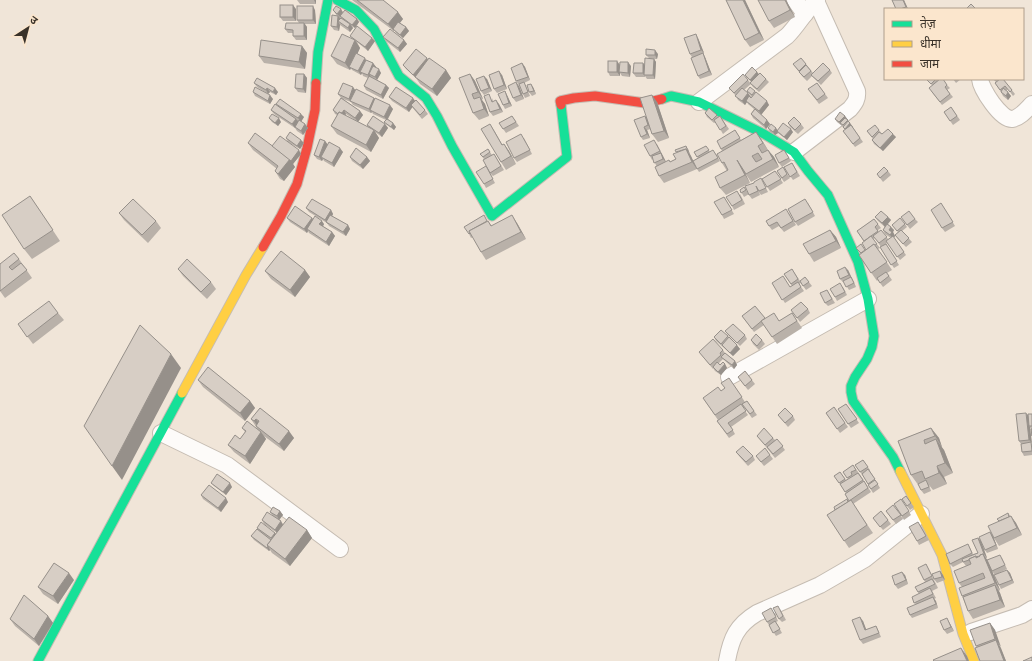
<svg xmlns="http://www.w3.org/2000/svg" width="1032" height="661" font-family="'Playfair Display','Noto Sans Devanagari',serif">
<rect width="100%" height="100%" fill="#f0e5d8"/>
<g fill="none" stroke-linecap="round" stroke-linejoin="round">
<g stroke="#c5bcb2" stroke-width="18">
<g id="street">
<path d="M795,0L805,14"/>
<path d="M980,79C981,89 1001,120 1012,119C1020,118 1027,109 1032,104"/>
<path d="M699,102L787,36C798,25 805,11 817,0"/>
<path d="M794,152L850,109C855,103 858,99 857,91L816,1"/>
<path d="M729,377L868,299"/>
<path d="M161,433L227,465L340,549"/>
<path d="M971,632L1022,615L1032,609"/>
<path d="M727,661C731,638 737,625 757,613L820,585L865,559L921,514"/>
</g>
</g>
<g stroke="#c5bcb2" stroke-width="11">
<g id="fast">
<path d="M337,0L356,10L374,29L399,76L426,98L437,116L452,146L492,216L567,157L561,105"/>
<path d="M316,83L318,52L328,0"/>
<path d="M662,99L671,96L699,102L764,134L794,152L808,171L828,195L858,262L868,299L874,336L872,347L867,359L855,377L851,386V392L853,401L893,457L900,471"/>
<path d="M38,661L182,393"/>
</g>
</g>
<g stroke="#c5bcb2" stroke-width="11">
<g id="slow">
<path d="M182,393L246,275L263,247"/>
<path d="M900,471L942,555L963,634L974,661"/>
</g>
</g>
<g stroke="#c5bcb2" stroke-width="11">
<g id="jam">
<path d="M561,105L560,101L574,98L595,96L645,103L662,99"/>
<path d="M263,247L281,216L297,184L307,148L315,110L316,83"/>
</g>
</g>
<use href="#street" stroke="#fdfbf9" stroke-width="16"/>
<use href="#fast" stroke="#16e098" stroke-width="9"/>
<use href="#slow" stroke="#ffcf43" stroke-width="9"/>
<use href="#jam" stroke="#f24e42" stroke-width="9"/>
</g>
<g fill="#b9b1a9" fill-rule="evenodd">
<path d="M297,0H316V4H300Z"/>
<path d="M352,0H383L403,19L400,23L406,27L409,31L403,38L396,33L394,30V31Z"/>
<path d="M726,0H745L764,40L750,47L745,40Z"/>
<path d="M786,0L795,17L774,28L769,21Z"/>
<path d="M892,0H904L908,9H896Z"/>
<path d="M296,9V21H283L280,17Z"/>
<path d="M341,9L343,12L357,19L359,22L355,28L351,26L353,28L350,32L340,25L339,31L334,30L331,26L337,16L333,10Z"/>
<path d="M315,10L316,24H305L307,27V40H296L293,36V33H288L285,29L299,23L297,20Z"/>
<path d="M350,36L375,41L368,51L357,42L360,48L357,54L366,60L373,63L376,67H375L381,73L377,80L386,85L389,88L383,99L366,90L364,86L368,78L363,76L362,73L361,75L352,70L351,68L350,70L337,64L331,56L353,39Z"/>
<path d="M383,37L404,40L407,44L400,52L386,41Z"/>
<path d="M698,38L704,53L703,54L705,57L712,75L700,79L698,76L692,57L690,54Z"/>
<path d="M302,46L307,53L305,69L264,63L259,56Z"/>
<path d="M658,54L657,59H654L656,62L655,79H647L645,76V77H636L633,73L643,63L645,66L649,58L646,55Z"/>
<path d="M428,60L446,70L451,78L437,96L420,84L416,78L406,69L403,65Z"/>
<path d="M522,63L525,67L530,80L524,83L526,86L530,96L525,98L523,94L519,85L516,81Z"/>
<path d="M793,64H806L813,73L830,70L832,73L821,85L812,76L807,81L802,76Z"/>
<path d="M619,65L631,66L630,77L622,76L620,73V76H610L608,72Z"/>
<path d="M757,72L759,74L766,79L769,82L759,92L753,87L750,83L751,82L745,75Z"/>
<path d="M304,74L307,78L306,93L298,92L295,88Z"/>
<path d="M470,74L475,81L483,99L481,100L485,104L489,116L479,120L473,113Z"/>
<path d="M502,75L507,89L497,93L494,89Z"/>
<path d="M487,79L492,91L484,95L481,91Z"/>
<path d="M926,79H939L947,85L950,88L947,90L953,97L942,105L931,91L932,85Z"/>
<path d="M953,79H961L956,83Z"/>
<path d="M993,79H1003L1015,94L1013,96L1008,89L1006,91L1011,96L1008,100L1003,96L1001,92L995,83L996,82Z"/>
<path d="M748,80L751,84L744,90L751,98L752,97L750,95L747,91H755L757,94L769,105L761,115L770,124L766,129L753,118L751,114L754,109L748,104L747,102L745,105L738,100L736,96L729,88Z"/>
<path d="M254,83L278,92L276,95L270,92L268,94L257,87Z"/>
<path d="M817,83L828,98L819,104L808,89Z"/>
<path d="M519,86L524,99L516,102L513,98Z"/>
<path d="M533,87L536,94L532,96L529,92Z"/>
<path d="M355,90L375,99L393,109L388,119L393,123L396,127L394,130L387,125L384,122L386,120L373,114L372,112L371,113L353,105L351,102L343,99L360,111L363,115L358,122L369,128L367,125L385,124L388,128L382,137L375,132L379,138L371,152L337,134L331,126L337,115L335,114L333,110L341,98L338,94ZM346,114L358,122L345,115Z"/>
<path d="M505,91L507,95L512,106L505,109L503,105Z"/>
<path d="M253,92L273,99L270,104L255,96Z"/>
<path d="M389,97L415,101L425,110L428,114L422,119L412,107L409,112L392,101Z"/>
<path d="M492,98L493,101L499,104L503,112L493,116L490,112Z"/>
<path d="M657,102L669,138L658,142L652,134L651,129L647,130L650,138L643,140L641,137L645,116L647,119Z"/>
<path d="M276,104L304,117L301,121L305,124L308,128L303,135L297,131L295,128L274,114L271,110L278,107Z"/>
<path d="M951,107L960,120L953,125L944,112Z"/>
<path d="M705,113L717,115L718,118L720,116L729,129L723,134L716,122L714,123L707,117Z"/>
<path d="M512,116L519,126L506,133L499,123Z"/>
<path d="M845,116L863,142L855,147L843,131L845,130L842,126L837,122L835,119Z"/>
<path d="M269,118L281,122L278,126L272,122Z"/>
<path d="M788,123L801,124L804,128L798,134L790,127Z"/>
<path d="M490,124L502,145L504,144L509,151L516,164L506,170L501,162Z"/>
<path d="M768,128L777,130L793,132L787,140L778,133L775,135L770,132Z"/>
<path d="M735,130L741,140L756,132L761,139L768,150L774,157L779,167L751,182L745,173L750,183L726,195L720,188L727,171L722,163V151L721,149Z"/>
<path d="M879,130L882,134L896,137L883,151L874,144L872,140L873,139L867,131Z"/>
<path d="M286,138L304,143L300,149L288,142Z"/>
<path d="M524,138L532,154L517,162L514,158Z"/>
<path d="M325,141L328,145L343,152L334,167L324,161L323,159L322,161L317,159L314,155Z"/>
<path d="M248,143L272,146L301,154L293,164L295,167L284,181L280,179L275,171L277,169L253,150Z"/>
<path d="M657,144L666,162H670L676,159L688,149L693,161L698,158L694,152L706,146L710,152L716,154L720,161L699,172L696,167L697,169L664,183L659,176L656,165L653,159L652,160L650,156Z"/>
<path d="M488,149L492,155L494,154L504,170L493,176L490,173L484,159L480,154Z"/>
<path d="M784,150L791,161L782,167L779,163Z"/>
<path d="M350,157H367L370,161L363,169L352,161Z"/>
<path d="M792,163L800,176L793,180L784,167Z"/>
<path d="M783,167L790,178L784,182L777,171Z"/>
<path d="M488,170L495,183L486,188L484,184Z"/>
<path d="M775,171L783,183L770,191L762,179Z"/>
<path d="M888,171L891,175L883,182L877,174Z"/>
<path d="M763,182L768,192L761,195L759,192L760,195L752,199L749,195Z"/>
<path d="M744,187L749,194L744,197L740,190Z"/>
<path d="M740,194L745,204L734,210L732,206Z"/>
<path d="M30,196L60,241L32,259L24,249Z"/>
<path d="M724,197L734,214L724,219L722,215Z"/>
<path d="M808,203L815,216L798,226L795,222Z"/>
<path d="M941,203L955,226L945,232L942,228Z"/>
<path d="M306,208L331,210L333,214L332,216L348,225L350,229L346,236L329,226L327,223L309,212Z"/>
<path d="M119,213L156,221L161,228L148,243L124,220Z"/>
<path d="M789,213L796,225L784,232L779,226L772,230L769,226Z"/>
<path d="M875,217H888L891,220L888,224L894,230L893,232L895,236L894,238L906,255L900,260L887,243L886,244L899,265L894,268L880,247H881L875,238L873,239L880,248L878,249L892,270L887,273L892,280L883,287L878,280L877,281L859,255L861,253L856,248L865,250H866L864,242L857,231L874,219L881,228L878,230V232L881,230L888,239L891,238L885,234L883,230L885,227L878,221Z"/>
<path d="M901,217L915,219L918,222L910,229Z"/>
<path d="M287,218H312L313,219L324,224L323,226L332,232L335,236L329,246L309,233L308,231L307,233L290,222Z"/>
<path d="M488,221L492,226L517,223L526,239L486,260L481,252L473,237L471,238L469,234Z"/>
<path d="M905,224L907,227L902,231L912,242L906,247L898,239L895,235L898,232L892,225Z"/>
<path d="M830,230L836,237L841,248L814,262L809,254Z"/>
<path d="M19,259L32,278L5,298L0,291V264Z"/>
<path d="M178,269L211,282L216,289L207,299L183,276Z"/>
<path d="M792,269L800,281L805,277L812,286L806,290L801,283L799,284L804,291L785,303L772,283L790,287L792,286L784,274Z"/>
<path d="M305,270L310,277L295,297L271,279L265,271Z"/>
<path d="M848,270L856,287L849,290L844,282H843L840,279Z"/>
<path d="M843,287L847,295L837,301L835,297Z"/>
<path d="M827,290L835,303L828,306L825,303Z"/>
<path d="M755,306L765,319L780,321L792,313L802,328L777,344L764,325L754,332L742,316Z"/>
<path d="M808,309L810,313L800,322L791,310Z"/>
<path d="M58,313L64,320L33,344L18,324Z"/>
<path d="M725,331L745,335L747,339L740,346L728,335Z"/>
<path d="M728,336L740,349L733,356L716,341L714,337Z"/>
<path d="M751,340H762L765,344L759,350L753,344Z"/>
<path d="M723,350L725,353L735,361L737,365L734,369L723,359L719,363L720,365L725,364L727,368L721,375L715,371L713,368V369L699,352Z"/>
<path d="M745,371L755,384L748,390L738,377Z"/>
<path d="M729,378L745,402L747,401L757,415L752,418L744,407L743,408L748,415L731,427L735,434L729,438L717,421L718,420L703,398L721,391L725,388Z"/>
<path d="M198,380L250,401L255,408L245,421L203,387Z"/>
<path d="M846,404L859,423L851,428L838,409Z"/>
<path d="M834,407L848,427L840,433L826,413Z"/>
<path d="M260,408L294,438L284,451L264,436L266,439L250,464L234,452L228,445L240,439L245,432L242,428L258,430L251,419Z"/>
<path d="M1032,414V437L1031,429L1030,427L1031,443L1032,444V455L1024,456L1022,452L1021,444L1019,441L1028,416Z"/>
<path d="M778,415L793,416L795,420L788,427Z"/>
<path d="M931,428L939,438L942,447H941L944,450L953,473L944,477L947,484L933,490L929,485L931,491L924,494L921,490L919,486L911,475L898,441Z"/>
<path d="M757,436L773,438L775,440L777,439L785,450L775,458Z"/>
<path d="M736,452L753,456L755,460L748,466L739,456Z"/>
<path d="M770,455L773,459L764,466L756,456Z"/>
<path d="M863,460L870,470V471L880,488L873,493L868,485L869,484L863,476L855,465Z"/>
<path d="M853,465L861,476L871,492L853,504L873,533L849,548L827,515L849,501L846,493L840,484L834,476L840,472L846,480L848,479L843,472Z"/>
<path d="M211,483L232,487L226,495L214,486Z"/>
<path d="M201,495L228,502L221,512L203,499Z"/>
<path d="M906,496L914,507L910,510L902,499Z"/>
<path d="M901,499L911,515L904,520L894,504Z"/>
<path d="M893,505L903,519L896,524L886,511Z"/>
<path d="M280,511L283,515L279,520L283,524L307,530L312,538L290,566L272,553L270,550L269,551L254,540L251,536L259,531L257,528L275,533L276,534L277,533L264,524L262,520L273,516L270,512Z"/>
<path d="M881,511L891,524L883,530L873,518Z"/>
<path d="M1008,513L1016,523L1022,535L999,546L994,538L999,521Z"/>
<path d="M921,526L929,540L919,545L917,541Z"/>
<path d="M990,532L993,536L998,549L987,553L985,550Z"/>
<path d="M978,538L981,541L987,558H986L988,561L1002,558L1007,569L995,575L992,571L988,562L1000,590L999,591L1000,593L1005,607L973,619L968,611L962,596V587L959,583L971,564L966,566L963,562L953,567L950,564L970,548L973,554L978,553Z"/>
<path d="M926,564L938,588L932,591L936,598L934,599L938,608L912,618L910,615L916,604L914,603L919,594L918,592L925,582L924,580Z"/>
<path d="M1007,570L1010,573L1014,583L1001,589L999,585Z"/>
<path d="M940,571L943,575L945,580L937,583L934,579Z"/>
<path d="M905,575L908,584L898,589L895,585Z"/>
<path d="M74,580L58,604L43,594L38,587Z"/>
<path d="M780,609L786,620L782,622L779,619Z"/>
<path d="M774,612L778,621L776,622L782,633L776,636L767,622Z"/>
<path d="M48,616L53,623L39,646L15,626L10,619Z"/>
<path d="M863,621L866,630L876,626L878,630L881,637L863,644L860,640Z"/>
<path d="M949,622L954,631L947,634L944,630Z"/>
<path d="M990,623L995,630L1000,647L1006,661H980L977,648L976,646Z"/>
</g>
<g fill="#96908a">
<path d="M314,0H316V4Z"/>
<path d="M743,0H745L764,40L759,33Z"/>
<path d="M785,0H786L795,17L790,10Z"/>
<path d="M903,0H904L908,9L906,7Z"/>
<path d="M293,5L296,9V21L293,17Z"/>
<path d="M313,6L315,10L316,24L313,20Z"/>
<path d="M341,9L343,13L340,17L337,14Z"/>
<path d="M398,12L403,19L394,30L393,29L394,30V31L388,24Z"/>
<path d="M338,16L341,19L338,21L340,25L339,31L337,27Z"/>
<path d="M357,19L359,22L355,28L352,25Z"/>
<path d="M304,23L307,27V40L304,36Z"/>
<path d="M350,24L353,28L350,32L348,28Z"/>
<path d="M406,27L409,31L403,38L400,35Z"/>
<path d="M696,34L698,38L704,53L701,50Z"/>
<path d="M372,38L375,41L368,51L365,47Z"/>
<path d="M355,40L360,48L351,68L349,67L351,68L350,70L345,63Z"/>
<path d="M404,40L407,44L400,52L398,48Z"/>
<path d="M302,46L307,53L305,69L299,62Z"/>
<path d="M655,50L658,54L657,59L655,55Z"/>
<path d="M703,53L705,57L712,75L709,71Z"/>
<path d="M365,58L367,62L360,72L362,73L361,75L358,71Z"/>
<path d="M427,58L430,62L415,77L416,78L413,75Z"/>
<path d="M654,59L656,62L655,79L653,75Z"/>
<path d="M617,61L620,65V76L617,72Z"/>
<path d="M628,62L631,66L630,77L628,73Z"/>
<path d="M373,63L376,67L372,75L369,74L371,77L370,79L368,75Z"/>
<path d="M522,63L525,67L530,80L528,77Z"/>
<path d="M643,63L645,66L644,75L645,77L643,73Z"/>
<path d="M379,69L381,73L377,80L375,77Z"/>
<path d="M446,70L451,78L437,96L432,89Z"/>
<path d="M499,71L502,75L507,89L504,85Z"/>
<path d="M757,72L760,76L753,83L750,80Z"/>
<path d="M304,74L307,78L306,93L303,89Z"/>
<path d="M470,74L475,81L483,99L478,92Z"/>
<path d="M484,76L487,79L492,91L489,88Z"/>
<path d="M516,82L519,86L524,99L521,95Z"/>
<path d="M531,84L533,87L536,94L534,91Z"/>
<path d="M386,85L389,88L383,99L381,95Z"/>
<path d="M353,87L356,91L350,101L351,103L349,99Z"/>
<path d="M267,88L270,92L268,94L266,90Z"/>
<path d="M275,88L278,92L276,95L273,92Z"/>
<path d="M505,91L507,95L512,106L509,103Z"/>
<path d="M1008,92L1011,96L1008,100L1006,96Z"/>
<path d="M748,93L751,97L746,101L747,102L745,105L742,101Z"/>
<path d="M270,95L273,99L270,104L268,101Z"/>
<path d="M652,95L657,102L669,138L664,131Z"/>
<path d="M480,97L485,104L489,116L484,109Z"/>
<path d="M374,98L377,101L370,110L372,112L371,113L369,109Z"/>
<path d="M413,98L416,102L409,112L406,108Z"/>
<path d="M496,100L499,104L503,112L500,109Z"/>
<path d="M767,101L769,105L761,115L759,111Z"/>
<path d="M390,105L393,109L387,120L384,117Z"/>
<path d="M344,110L346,114L343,119L340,115Z"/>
<path d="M360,111L363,115L358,122L355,118Z"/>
<path d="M301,114L304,117L301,122L298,118Z"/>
<path d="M645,116L647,119L651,129L648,125Z"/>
<path d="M845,116L848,120L840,123L842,126L839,122Z"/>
<path d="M279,118L281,122L278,126L275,123Z"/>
<path d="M296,119L299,122L295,128L292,124Z"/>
<path d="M767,120L770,124L766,129L764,125Z"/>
<path d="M393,123L396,127L394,130L391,127Z"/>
<path d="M850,123L853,127L848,133L845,129Z"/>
<path d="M305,124L308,128L303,135L301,131Z"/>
<path d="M385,124L388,128L382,137L379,133Z"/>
<path d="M490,124L495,132L507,153L502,145Z"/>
<path d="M644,127L647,130L650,138L647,134Z"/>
<path d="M776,128L779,132L777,131L778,133L775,135L773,132Z"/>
<path d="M791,129L793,132L787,140L784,137Z"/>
<path d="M374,130L379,138L371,152L366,145Z"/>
<path d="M756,132L761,139L768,150L763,143Z"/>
<path d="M893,134L896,137L883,151L880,148Z"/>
<path d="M301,140L304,143L300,149L297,146Z"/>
<path d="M654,140L663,156L666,162L663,159Z"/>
<path d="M325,141L328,145L321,157L323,159L322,161L319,157Z"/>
<path d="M504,144L509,151L516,164L511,156Z"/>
<path d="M686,146L688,149L690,155L688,151Z"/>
<path d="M340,148L343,152L334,167L332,163Z"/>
<path d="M686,149L691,156L697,169L692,162Z"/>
<path d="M299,150L301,154L293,164L295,167L284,181L278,174L290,159Z"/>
<path d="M768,150L774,157L779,167L773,159Z"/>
<path d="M367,157L370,161L363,169L360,165Z"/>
<path d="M737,160L742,167L750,183L745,175Z"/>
<path d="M331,210L333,214L328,224L325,220Z"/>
<path d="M512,215L517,223L526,239L521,232Z"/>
<path d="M888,217L891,220L885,227L882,223Z"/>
<path d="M312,218L315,221L307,229L308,231L307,233L304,229Z"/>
<path d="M322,221L324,224L322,228L319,224Z"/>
<path d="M348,225L350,229L346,236L343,232Z"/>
<path d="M891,227L894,230L893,232L895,236L893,239L890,235L889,230Z"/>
<path d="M830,230L836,237L841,248L836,241Z"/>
<path d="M332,232L335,236L329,246L326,242Z"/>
<path d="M845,267L848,270L856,287L849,275Z"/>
<path d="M305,270L310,277L295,297L290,290Z"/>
<path d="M737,345L740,349L733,356L730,353Z"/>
<path d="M171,354L181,368L122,480L112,466Z"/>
<path d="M735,361L737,365L734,369L732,365Z"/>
<path d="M725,364L727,368L721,375L718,372Z"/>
<path d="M250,401L255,408L245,421L240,413Z"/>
<path d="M1026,413L1029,416V426L1030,427L1032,443L1029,440Z"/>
<path d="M256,419L261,426L258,427L254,421Z"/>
<path d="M931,428L939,438L942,447L935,436Z"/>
<path d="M289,431L294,438L284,451L279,444Z"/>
<path d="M261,432L266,439L250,464L245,456Z"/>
<path d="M936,439L944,450L953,473L945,463Z"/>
<path d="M937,466L944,477L947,484L939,473Z"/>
<path d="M230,483L232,487L226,495L223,492Z"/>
<path d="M226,498L228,502L221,512L218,508Z"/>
<path d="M280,511L283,515L279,520L277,516Z"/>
<path d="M1011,516L1016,523L1022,535L1017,528Z"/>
<path d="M281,521L283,525L277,533L275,530Z"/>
<path d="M307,530L312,538L290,566L285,559Z"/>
<path d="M990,532L993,536L998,549L996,545Z"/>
<path d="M275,533L278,536L274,542L271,538Z"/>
<path d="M978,538L981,541L987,558L984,554Z"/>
<path d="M268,546L270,550L269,551L267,548Z"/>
<path d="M983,554L988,561L1000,590L995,583Z"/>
<path d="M1007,570L1010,573L1014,583L1012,580Z"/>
<path d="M940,571L943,575L945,580L942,577Z"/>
<path d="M902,572L905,575L908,584Z"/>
<path d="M69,573L74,580L58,604L53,596Z"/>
<path d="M995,585L1000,593L1005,607L1000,600Z"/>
<path d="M933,597L936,601L938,608L936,604Z"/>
<path d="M48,616L53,623L39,646L34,639Z"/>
<path d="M860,617L863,621L868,634L865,630Z"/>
<path d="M947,618L949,622L954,631L951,627Z"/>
<path d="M990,623L995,630L1001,647L995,639Z"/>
<path d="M996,640L1001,648L1006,661H1004Z"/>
<path d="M961,648L967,656L969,661H967Z"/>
</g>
<g fill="#d7cec5" stroke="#96908a" fill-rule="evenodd">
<path d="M357,0H383L398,12L388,24Z"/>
<path d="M726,0H743L759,33L745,40Z"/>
<path d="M758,0H785L790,10L769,21Z"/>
<path d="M892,0H903L906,7L900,9H896Z"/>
<path d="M971,4L976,9H966Z"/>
<rect x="280" y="5" width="13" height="12"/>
<rect x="297" y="6" width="16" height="14"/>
<path d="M336,6L341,9L337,14L333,10Z"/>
<path d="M345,10L357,19L352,25L340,16Z"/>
<path d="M332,15L338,16L337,27L331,26Z"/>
<path d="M341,18L350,24L348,28L338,21Z"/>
<path d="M398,22L406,27L400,35L393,29Z"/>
<path d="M286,23H304V36H293V30L285,29Z"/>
<path d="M357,26L372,38L365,47L350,36Z"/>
<path d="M390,29L404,40L398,48L383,37Z"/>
<path d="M342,34L355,40L345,63L331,56Z"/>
<path d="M696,34L701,50L690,54L684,38Z"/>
<path d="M261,40L302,46L299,62L259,56Z"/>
<path d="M416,49L427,58L413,75L403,65Z"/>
<path d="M646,49L655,50V55H646Z"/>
<path d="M356,53L365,58L358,71L349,67Z"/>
<path d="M703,53L709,71L698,76L691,58Z"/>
<path d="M429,58L446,70L432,89L415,77Z"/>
<path d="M645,58L654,59L653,75H644Z"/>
<path d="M801,58L806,64L799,71L793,64Z"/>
<path d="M366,60L373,63L368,75L360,72Z"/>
<rect x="608" y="61" width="9" height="11"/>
<path d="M620,62H628V73L619,72Z"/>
<path d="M522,63L528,77L516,81L511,68Z"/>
<path d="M634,63H643V73H633Z"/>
<path d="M823,63L830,70L818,81L811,75Z"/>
<path d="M806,65L811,71L804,77L799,72Z"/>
<path d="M373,66L379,69L375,77L369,74Z"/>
<path d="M752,67L757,72L750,80L745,75Z"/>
<path d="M499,71L504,85L494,89L489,75Z"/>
<path d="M760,73L766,79L757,89L750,83Z"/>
<path d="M296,74H304L303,89L295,88Z"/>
<path d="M470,74L478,92L472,94L474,99L480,97L484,109L473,113L459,78Z"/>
<path d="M743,74L748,80L734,93L729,88Z"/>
<path d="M369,76L386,85L381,95L364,86Z"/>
<path d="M484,76L489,88L481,91L476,79Z"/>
<path d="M257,78L275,88L273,92L267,88L266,90L254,83Z"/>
<path d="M926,79H936L931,84Z"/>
<path d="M940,79H943L947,85L945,87L950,94L940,102L929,88Z"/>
<path d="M1000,79H1003L1012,90L1010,92L1005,86L1000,90L995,83Z"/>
<path d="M516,82L521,95L513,98L508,86Z"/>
<path d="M524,82L528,92L523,94L519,84Z"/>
<path d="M343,83L353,87L349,99L338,94Z"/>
<path d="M817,83L825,94L817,100L808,89Z"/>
<path d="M531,84L534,91L529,92L527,85Z"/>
<path d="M255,87L270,95L268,101L253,92Z"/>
<path d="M396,87L413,98L406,108L389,97Z"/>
<path d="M750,87L755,91L752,95L747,91Z"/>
<path d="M742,88L748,93L742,101L735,96Z"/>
<path d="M1003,88L1008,92L1006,96L1001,92Z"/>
<path d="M356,89L374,98L369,109L350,101Z"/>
<path d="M505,91L509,103L503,105L498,94Z"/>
<path d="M756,92L767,101L759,111L746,101L749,96L751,98Z"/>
<path d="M489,94L492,102L496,100L500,109L490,112L484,96Z"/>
<path d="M652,95L664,131L652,134L640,98Z"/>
<path d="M341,98L360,111L355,118L344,110L342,113L339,112L338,114L333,110Z"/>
<path d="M375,98L390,105L384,117L370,110Z"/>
<path d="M280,99L301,114L298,118L276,104Z"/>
<path d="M416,100L425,110L420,115L411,105Z"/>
<path d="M275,104L296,119L292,124L271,110Z"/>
<path d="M951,107L957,116L950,121L944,112Z"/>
<path d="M709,108L717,115L712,120L705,113Z"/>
<path d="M755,109L767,120L764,125L751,114Z"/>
<path d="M339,112L374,130L366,145L331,126Z"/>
<path d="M840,112L845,116L839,122L835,119Z"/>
<path d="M272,114L279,118L275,123L269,118Z"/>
<path d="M373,116L385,124L379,133L367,125Z"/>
<path d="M512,116L516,122L503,129L499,123Z"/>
<path d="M645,116L648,125L644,127L647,134L641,137L634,120Z"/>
<path d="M720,116L726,126L720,130L714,120Z"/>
<path d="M794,117L801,124L795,130L788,123Z"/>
<path d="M845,118L848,120L843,125L840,123Z"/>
<path d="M387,119L393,123L391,127L384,122Z"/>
<path d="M299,120L305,124L301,131L295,127Z"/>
<path d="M848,121L850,123L845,129L843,127Z"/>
<path d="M783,123L791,129L784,137L777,131Z"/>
<path d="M490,124L502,145L504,144L511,156L501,162L481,129Z"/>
<path d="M771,124L776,128L773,132L768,128Z"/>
<path d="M851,125L860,138L853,144L843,131Z"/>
<path d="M875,125L879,130L872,137L867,131Z"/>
<path d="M888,129L893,134L880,148L872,140L879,132L882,134Z"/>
<path d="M735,130L740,138L721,149L717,141Z"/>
<path d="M290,132L301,140L297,146L286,138Z"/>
<path d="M756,132L763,143L758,146L762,153L768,150L773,159L746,174L737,160L745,175L720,188L715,177L728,170L724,162L722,163L717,154ZM758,153L762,159L756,162L752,156Z"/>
<path d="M255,133L290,159L278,174L275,171L278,166L248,143Z"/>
<path d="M521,134L530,150L514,158L506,142Z"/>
<path d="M280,136L299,150L291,161L272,146Z"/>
<path d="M320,139L325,141L319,157L314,155Z"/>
<path d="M654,140L660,151L650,156L644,145Z"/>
<path d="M329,142L340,148L332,163L321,157Z"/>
<path d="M686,146L688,152L686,149L676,152L675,150Z"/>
<path d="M706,146L709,150L697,157L694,152Z"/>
<path d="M356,148L367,157L360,165L350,157Z"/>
<path d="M488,149L490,152L483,157L480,154Z"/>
<path d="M686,149L692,162L659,176L655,167L669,160L670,162L676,159L673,154Z"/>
<path d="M713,150L718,158L697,169L693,161Z"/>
<path d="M784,150L789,158L779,163L775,155Z"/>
<path d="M661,153L663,159L654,163L652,156Z"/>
<path d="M494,154L501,166L490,173L483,160Z"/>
<path d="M792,163L797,172L790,177L784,167Z"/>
<path d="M486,166L493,179L484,184L476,172Z"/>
<path d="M783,167L787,174L782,178L777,171Z"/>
<path d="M884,167L888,171L880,178L877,174Z"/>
<path d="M775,171L781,179L767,187L762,179Z"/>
<path d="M761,178L766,188L759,191L756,186L758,191L749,195L745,186L754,183V182Z"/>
<path d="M744,187L746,190L741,193L740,190Z"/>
<path d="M737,191L742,200L732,206L726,197Z"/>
<path d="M30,196L53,230L24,249L2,215Z"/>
<path d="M724,197L732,210L722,215L714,202Z"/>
<path d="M133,199L156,221L142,235L119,213Z"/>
<path d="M312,199L331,210L325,220L306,208Z"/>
<path d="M805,199L813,212L795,222L788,209Z"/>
<path d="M941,203L953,222L942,228L931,210Z"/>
<path d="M295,206L312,218L304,229L287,218Z"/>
<path d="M786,209L793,221L781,228L777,222L769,226L766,221Z"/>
<path d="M881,211L888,217L882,223L875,217Z"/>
<path d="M909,211L915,219L907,225L901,217Z"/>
<path d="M330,215L348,225L343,232L326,222Z"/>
<path d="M484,215L487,221L469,231L470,233L469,234L464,227Z"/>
<path d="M512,215L521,232L481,252L469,231L488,221L491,226Z"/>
<path d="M315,216L322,221L319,224L332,232L326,242L307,229Z"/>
<path d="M900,218L905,224L897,231L892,225Z"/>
<path d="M874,219L878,224L875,227L878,231L864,241L857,231Z"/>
<path d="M887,224L891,227L889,230L892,232L890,235L883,230Z"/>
<path d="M830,230L836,241L809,254L803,244Z"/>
<path d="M881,230L887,237L879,243L873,236Z"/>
<path d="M901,230L909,238L903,244L895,235Z"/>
<path d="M871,236L877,244L875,245L874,244L866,250L862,243Z"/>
<path d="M893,236L904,252L897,257L886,241Z"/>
<path d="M861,244L865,250L861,253L856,248Z"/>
<path d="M874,244L887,262L871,273L859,255Z"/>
<path d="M886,244L897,261L891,265L880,247Z"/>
<path d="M281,251L305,270L290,290L265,271Z"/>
<path d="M14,253L19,259L9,267L12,270L21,263L27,270L0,291V264Z"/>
<path d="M187,259L211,282L201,292L178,269Z"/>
<path d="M845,267L849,275L840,279L837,271Z"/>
<path d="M792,269L798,279L791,284L784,274Z"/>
<path d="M886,272L889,276L880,283L877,278Z"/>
<path d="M783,276L790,287L798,282L801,287L782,300L772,283Z"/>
<path d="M805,277L809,282L803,286L800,281Z"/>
<path d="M851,277L854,283L846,287L843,281Z"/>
<path d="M840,283L845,292L835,297L830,289Z"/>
<path d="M827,290L832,299L825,303L820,293Z"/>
<path d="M49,301L58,313L27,337L18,324Z"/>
<path d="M801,302L808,309L797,318L791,310Z"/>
<path d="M755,306L765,318L752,329L742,316Z"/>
<path d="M774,313L779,321L792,313L797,321L772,337L761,321Z"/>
<path d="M733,324L745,335L737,343L725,331Z"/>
<path d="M140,325L171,354L112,466L84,426Z"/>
<path d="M721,330L728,336L721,344L714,337Z"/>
<path d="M756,334L762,340L757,346L751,340Z"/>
<path d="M729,337L737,345L730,353L722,345Z"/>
<path d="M713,339L723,350L720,353L721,355L710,365L699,352Z"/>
<path d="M725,353L735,361L732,365L721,357Z"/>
<path d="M717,362L720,365L723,362L725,364L718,372L713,367Z"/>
<path d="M208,367L250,401L240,413L198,380Z"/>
<path d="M745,371L752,380L745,386L738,377Z"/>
<path d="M729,378L742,397L715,415L703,398L718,387L721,391L725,388L721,383Z"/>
<path d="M747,401L754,411L750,414L742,404Z"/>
<path d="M741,404L746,411L728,423L733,430L727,434L717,421Z"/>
<path d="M846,404L857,419L848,424L838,409Z"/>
<path d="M834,407L845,423L837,429L826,413Z"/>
<path d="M260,408L289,431L279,444L256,426L259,421L256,419L254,421L251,419Z"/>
<path d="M785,408L793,416L785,423L778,415Z"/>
<path d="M1026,413L1029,440L1019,441L1016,414Z"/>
<path d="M1028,414H1032V426H1029Z"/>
<path d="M247,421L261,432L245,456L228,445L235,435L240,439L246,431L242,428Z"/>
<path d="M764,428L773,438L765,445L757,436Z"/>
<path d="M931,428L935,436L924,440L925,444L936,439L945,463L937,466L939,473L925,479L922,471L911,475L898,441Z"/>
<path d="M1031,429H1032V436Z"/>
<path d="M777,439L783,446L773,454L767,447Z"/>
<path d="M1031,442L1032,451L1022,452L1021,444Z"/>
<path d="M743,446L753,456L746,462L736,452Z"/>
<path d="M765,448L770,455L761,462L756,456Z"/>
<path d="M863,460L868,467L860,472L855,465Z"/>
<path d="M853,465L856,470L851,472L852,475L847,478L843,472Z"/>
<path d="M868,469L875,479L868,484L862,474Z"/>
<path d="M840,472L845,479L839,483L834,476Z"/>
<path d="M858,473L863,480L845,492L840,484Z"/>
<path d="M217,474L230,483L223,492L211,483Z"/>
<path d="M875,480L878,484L871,489L868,485Z"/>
<path d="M926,480L929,487L921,490L918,484Z"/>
<path d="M864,481L868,488L849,501L845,494Z"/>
<path d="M209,485L226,498L218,508L201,495Z"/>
<path d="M906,496L911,503L907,506L902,499Z"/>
<path d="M847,499L848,502L835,510L834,507Z"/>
<path d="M901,499L909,511L902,516L894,504Z"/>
<path d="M851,500L867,525L844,541L827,515Z"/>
<path d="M893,505L901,515L893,520L886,511Z"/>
<path d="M273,507L280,511L277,516L270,512Z"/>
<path d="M881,511L888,520L880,527L873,518Z"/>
<path d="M267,512L281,521L275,530L262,520Z"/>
<path d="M1008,513L1009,517L999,521L997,519Z"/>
<path d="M1011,516L1017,528L994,538L988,526Z"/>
<path d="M289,517L307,530L285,559L267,545Z"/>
<path d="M261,522L275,533L271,538L257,528Z"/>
<path d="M918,522L926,536L917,541L909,527Z"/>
<path d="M257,529L271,540L267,545L268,546L267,548L251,536Z"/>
<path d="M990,532L996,545L985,550L979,537Z"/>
<path d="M978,538L984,554L983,555V554L980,555V556L976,557V556L969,559V560L963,562L962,559L978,553L972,540Z"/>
<path d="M968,544L972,553L950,564L946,554Z"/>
<path d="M983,554L995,583L962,596L959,588L985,578L983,573L959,583L954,571L971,564L969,559L976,556V558L980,556V555Z"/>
<path d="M1000,555L1005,565L992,571L987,560Z"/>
<path d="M54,563L69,573L53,596L38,587Z"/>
<path d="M926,564L932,576L924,580L918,568Z"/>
<path d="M1007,570L1012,580L999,585L994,575Z"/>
<path d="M940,571L942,577L934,579L932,574Z"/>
<path d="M902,572L906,580L895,585L892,576Z"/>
<path d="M932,579L935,584L918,592L915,587Z"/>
<path d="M995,585L1000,600L968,611L963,597Z"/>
<path d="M930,588L933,594L914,603L912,597Z"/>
<path d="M24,595L48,616L34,639L10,619Z"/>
<path d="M933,597L936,604L910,615L907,608Z"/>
<path d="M778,606L783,616L779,619L773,608Z"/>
<path d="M771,608L776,617L767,622L762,613Z"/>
<path d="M860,617L865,630L876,626L879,633L860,640L852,620Z"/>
<path d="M947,618L951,627L944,630L940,621Z"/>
<path d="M775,621L780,629L773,633L769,625Z"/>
<path d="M990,623L995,639L976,646L970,630Z"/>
<path d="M996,640L1004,661H980L975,648Z"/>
<path d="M961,648L967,661H934L933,660Z"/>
<path d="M1032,657V661H1023Z"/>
</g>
<rect x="884" y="8" width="140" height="72" fill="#fbe6cd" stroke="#ae9e8b"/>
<rect x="892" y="21" width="20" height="6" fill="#16e098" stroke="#ae9e8b"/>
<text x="920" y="28" font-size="12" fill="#3a3229">तेज़</text>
<rect x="892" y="41" width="20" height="6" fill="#ffcf43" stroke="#ae9e8b"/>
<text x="920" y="48" font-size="12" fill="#3a3229">धीमा</text>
<rect x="892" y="61" width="20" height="6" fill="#f24e42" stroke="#ae9e8b"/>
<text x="920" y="68" font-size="12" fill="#3a3229">जाम</text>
<g transform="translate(28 28) rotate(36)" stroke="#fbe6cd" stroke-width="3" paint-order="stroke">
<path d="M0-3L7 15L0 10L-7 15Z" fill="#3a3229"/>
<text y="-6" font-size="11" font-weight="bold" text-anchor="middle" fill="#3a3229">उ</text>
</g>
</svg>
